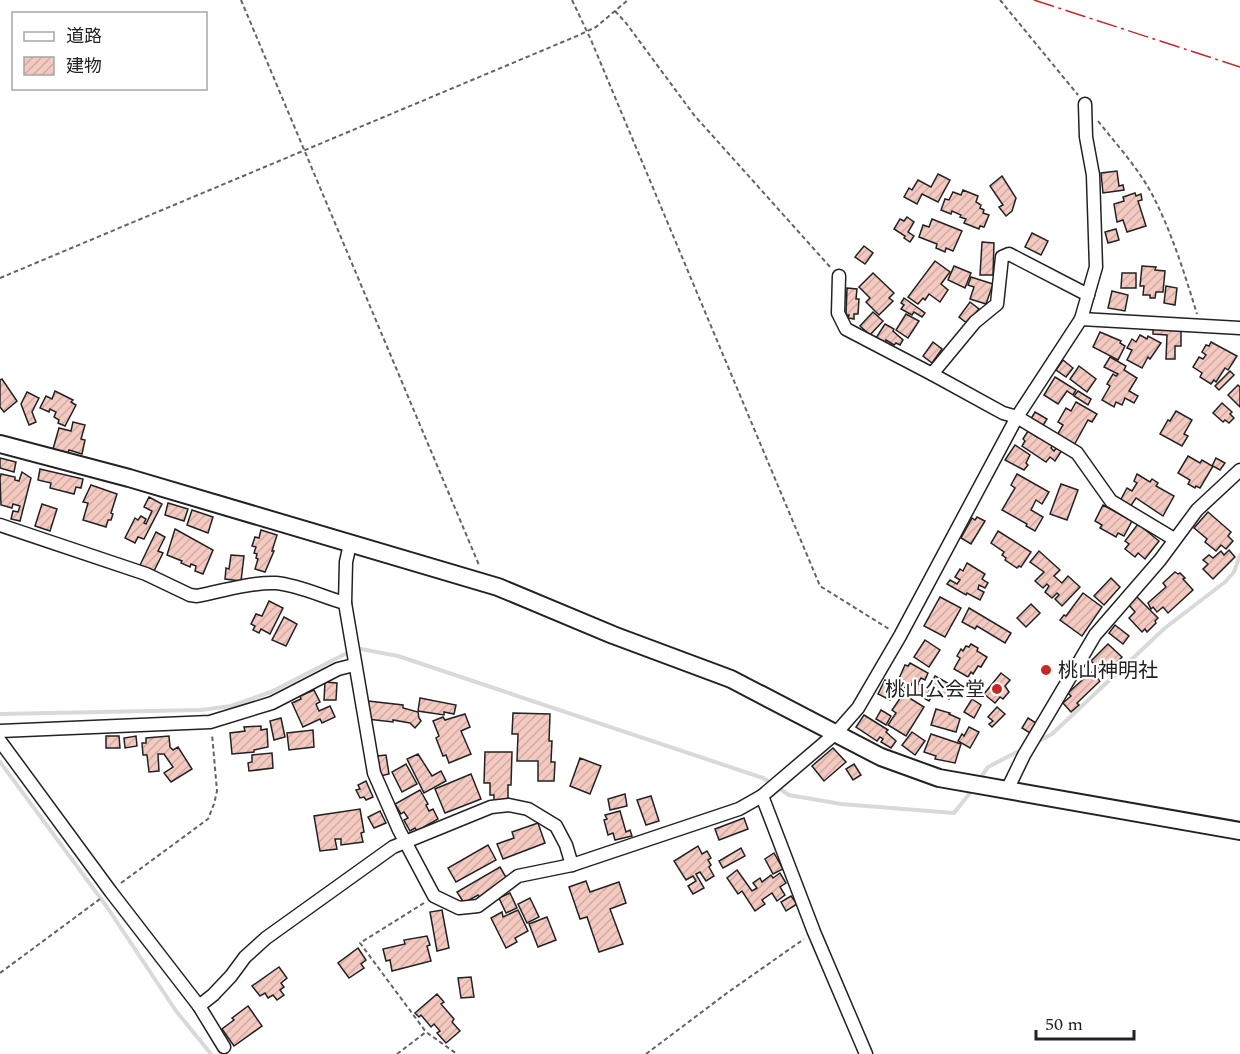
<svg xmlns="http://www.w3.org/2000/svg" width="1240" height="1054" font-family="Spectral,'Noto Sans JP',serif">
<defs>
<pattern id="building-hatch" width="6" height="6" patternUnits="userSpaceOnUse" patternTransform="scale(1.5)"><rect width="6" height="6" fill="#f3c9c0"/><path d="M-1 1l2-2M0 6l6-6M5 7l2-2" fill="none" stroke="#d0aca5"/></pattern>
</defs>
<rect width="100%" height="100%" fill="#fff"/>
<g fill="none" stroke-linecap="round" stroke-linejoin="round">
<g stroke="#d9d9d9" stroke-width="4">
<path d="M361,649L398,656L763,778L789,795L841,804L954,813L973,789"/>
<path d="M0,714L201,710L231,706L271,692L345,654"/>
<path d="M1035,743L1052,734L1165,628L1225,582L1234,572L1240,555"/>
<path d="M0,762L107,907L176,1011L211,1054"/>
<path d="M979,780L988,767L1023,749"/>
</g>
</g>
<g fill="url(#building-hatch)" stroke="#222" stroke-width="1.5">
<path d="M1117,171L1119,186L1123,185L1124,190L1103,193L1101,173Z"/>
<path d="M938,174L950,180L938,202L922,194L917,204L904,197L909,188L912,190L918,180L931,187Z"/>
<path d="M1002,176L1016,198L1012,211L1006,216L999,207L1003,205L990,186Z"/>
<path d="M963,190L978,196L976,202L981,205L980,208L984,210L983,213L989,215L984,227L980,226L979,229L964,223L966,219L960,217L961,215L952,211L951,214L941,210L945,199L949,200L953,192L961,195Z"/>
<path d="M1135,193L1136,196L1141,194L1142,200L1138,201L1146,226L1127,232L1123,220L1117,222L1114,204L1124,201L1123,197Z"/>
<path d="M907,217L914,222L908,232L914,236L910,242L904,238L905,236L894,229L900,219L904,221Z"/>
<path d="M932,219L962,231L953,251L946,248L945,252L936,248L937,244L919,237L923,225L929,227Z"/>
<path d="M1116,229L1119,240L1108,243L1105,232Z"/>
<path d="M1032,233L1048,241L1041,255L1025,247Z"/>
<path d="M982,242L994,243L993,275H980Z"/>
<path d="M864,246L873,253L865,264L855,257Z"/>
<path d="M935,261L950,272L941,284L948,290L940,302L929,294L925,300L923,298L918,304L908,297Z"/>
<path d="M954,266L971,273L965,288L948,280Z"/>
<path d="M1142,266L1156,267L1155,270L1165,271L1163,292H1156L1155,298H1150V295H1143L1144,286H1140Z"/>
<path d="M873,273L894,293L889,298L893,301L879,315L866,302L870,298L859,287Z"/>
<path d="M1122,273H1136V288H1121Z"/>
<path d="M971,277L993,284L986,304L970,299L974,287L968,285Z"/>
<path d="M1166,286L1177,288L1175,305L1164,303Z"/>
<path d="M847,288L857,289L856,299H859L858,314H854V319L848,318L849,315H846Z"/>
<path d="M1112,291L1128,295L1125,311L1108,308Z"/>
<path d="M904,298L925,313L922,317L914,312L912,315L901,309L904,305L901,303Z"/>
<path d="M970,302L979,309L968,324L959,317Z"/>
<path d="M873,312L883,321L870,335L860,326Z"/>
<path d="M906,314L919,321L908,338L896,330Z"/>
<path d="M885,324L894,329L893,331L903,340L900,345L896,343L894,345L886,340L885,343L876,338Z"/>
<path d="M1153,329L1181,331V346H1175V359H1166L1167,335L1153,334Z"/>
<path d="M1100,332L1121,341L1120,343L1125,346L1118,360L1093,347Z"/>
<path d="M1140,335L1147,339L1148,336L1161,343L1150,359L1148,357L1142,368L1127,360L1132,350L1127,348L1132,339L1136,342Z"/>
<path d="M933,342L942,349L932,363L923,356Z"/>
<path d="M1211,342L1237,356L1228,370L1225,368L1216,382L1214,380L1211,384L1200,377L1202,373L1193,367L1199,357L1203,359L1206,355L1202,352L1206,345L1209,346Z"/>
<path d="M1110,357L1126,366L1124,370L1137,378L1129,391L1138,396L1134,403L1125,398L1122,405L1116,402L1114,407L1102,400L1110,386L1107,384L1113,374L1116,376L1118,374L1104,367Z"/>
<path d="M1063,360L1073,368L1066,377L1056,370Z"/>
<path d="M1079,366L1096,379L1087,392L1070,379Z"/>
<path d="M1230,371L1234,375L1219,390L1215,386Z"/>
<path d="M1055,377L1076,390L1073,395L1067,391L1058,404L1044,395Z"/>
<path d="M2,379L17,401L4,412L0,407V380Z"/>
<path d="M1238,385L1240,387V407L1228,395Z"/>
<path d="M55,391L73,400L71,402L76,405L65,426L58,423L59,420L54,417L56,412L50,409L49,412L40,408L46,396L52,399Z"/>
<path d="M1078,391L1091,399L1088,405L1074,396Z"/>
<path d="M27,392L39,398L32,412L36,422L29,425L21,404Z"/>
<path d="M1076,402L1097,414L1092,422L1088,420L1073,447L1056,437L1063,425L1058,422L1066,408L1071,411Z"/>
<path d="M1222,403L1232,412L1230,414L1234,418L1229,423L1225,420L1223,422L1213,413Z"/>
<path d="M1176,411L1192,420L1184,434L1188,436L1182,446L1160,434L1168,420L1170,421Z"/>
<path d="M1035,412L1047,419L1041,429L1029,422Z"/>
<path d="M73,422L85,425L81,439L85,440L82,454L69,450L68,453L53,449L59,428L71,431Z"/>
<path d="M1028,431L1037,437L1039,434L1054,444L1051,448L1054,451L1057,447L1062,450L1055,461L1050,457L1046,462L1022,446L1025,441L1023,439Z"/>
<path d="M1015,445L1030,455L1026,463L1028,465L1024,470L1005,460Z"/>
<path d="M1188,456L1200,463L1202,460L1212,466L1216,458L1225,463L1220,470L1213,466L1200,488L1196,486L1195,488L1188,484L1190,480L1178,473Z"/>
<path d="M0,458L16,462L14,472L0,468Z"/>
<path d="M40,469L83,479L81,488L76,487L74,494L50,488L51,483L38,480Z"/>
<path d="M22,472L31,478L20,521L11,519L13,511L18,512L20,506L13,504L12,508L1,505L0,478L1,474L15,477V480L19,481Z"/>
<path d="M1017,474L1049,492L1042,504L1036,500L1031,510L1043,517L1035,531L1026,526L1027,524L1002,510L1015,488L1011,485Z"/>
<path d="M1137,474L1150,482L1152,479L1158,483L1156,486L1174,496L1163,516L1136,498L1130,507L1120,501L1127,488L1132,491L1137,483L1134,481Z"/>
<path d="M1061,484L1078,490L1067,520L1050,514Z"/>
<path d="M91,485L117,494L111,513L113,514L111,520H108L106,527L83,520L88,503L83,502Z"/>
<path d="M149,497L162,504L144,539L138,537L135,543L125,538L135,518L138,520L141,516L146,519L144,523L146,524L152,511L144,507Z"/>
<path d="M168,503L188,509L184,521L165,515Z"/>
<path d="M42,504L57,509L50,531L35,526Z"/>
<path d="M1103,505L1132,521L1124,536L1118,533L1116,537L1100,528L1102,525L1095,521Z"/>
<path d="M192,510L213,517L208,533L187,525Z"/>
<path d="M1208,512L1231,532L1228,536L1233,541L1226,549L1221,545L1216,551L1205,542L1207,539L1194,528Z"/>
<path d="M977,517L985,521L971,544L961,538L972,518L975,520Z"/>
<path d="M1138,524L1159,541L1145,559L1138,553L1135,557L1125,549L1129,544L1125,541Z"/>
<path d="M175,529L213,550L203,574L195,571L196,566L191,564L190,567L181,563L182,561L167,555Z"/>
<path d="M261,530L277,535L272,551H274L265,572L255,569L258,559L256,558L257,554L254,553L256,547L252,546L255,537L259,538Z"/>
<path d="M998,531L1031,552L1021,567L1019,566L1017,568L1005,560L1006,558L1002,555L1004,552L991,543Z"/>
<path d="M156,532L165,537L158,551L163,553L154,571L140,565Z"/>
<path d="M1229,550L1235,557L1213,579L1203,569L1208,564L1203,560L1209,555L1213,558L1221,551L1224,555Z"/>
<path d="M1039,551L1060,570L1054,576L1062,583L1068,576L1080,587L1062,606L1055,599L1059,595L1057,593L1052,598L1045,592L1049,586L1047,584L1043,588L1035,581L1044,572L1030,562Z"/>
<path d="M231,555L244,556L241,581L225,579L226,568L229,569Z"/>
<path d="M967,563L985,574L982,579L988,583L985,588L979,585L978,589L984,592L980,600L967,593L966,595L947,584L950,580L957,584L960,580L955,577L960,569L963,571Z"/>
<path d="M1175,572L1178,574L1180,573L1185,578L1183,579L1193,590L1168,613L1163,607L1157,612L1153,607L1151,609L1148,603L1166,587L1163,583Z"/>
<path d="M1111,578L1120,587L1104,605L1094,596Z"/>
<path d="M1083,593L1102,607L1082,636L1060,620L1064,615L1066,616Z"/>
<path d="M1136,596L1158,618L1155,621L1156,623L1147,632L1145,629L1142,632L1129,618L1135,612L1128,604Z"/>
<path d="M940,597L961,608L945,637L924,626Z"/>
<path d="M269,601L283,608L270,634L261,629L259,633L253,630L255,626L251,624L256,614L262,616Z"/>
<path d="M1031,604L1040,613L1026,627L1017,618Z"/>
<path d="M969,608L1011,633L1005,643L977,626L975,629L962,622Z"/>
<path d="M284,617L297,624L286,646L272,640Z"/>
<path d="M1115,625L1129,636L1123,644L1109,633Z"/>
<path d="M925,640L940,650L929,667L914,657Z"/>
<path d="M971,644L978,648L977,651L987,657L981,667L978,666L973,674L971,672L968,677L954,669L960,658L957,656L961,649L963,651L966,646L969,647Z"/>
<path d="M1108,644L1122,657L1105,674L1091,661Z"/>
<path d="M910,663L928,673L925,680L921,678L917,685L913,682L908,690L897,683L905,665L908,666Z"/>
<path d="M1091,672L1100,681L1077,703L1079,705L1071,712L1063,703L1071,696L1068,693Z"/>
<path d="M1001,673L1010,680L1005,686L1009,692L1003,699L1000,697L995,703L984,694Z"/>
<path d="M935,676L955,687L949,699L929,687Z"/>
<path d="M885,680L897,686L890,700L878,694Z"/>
<path d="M325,682L337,683L336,700H324Z"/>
<path d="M918,684L934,693L929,701L913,692Z"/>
<path d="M314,690L320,702L316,704L319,711L330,706L335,717L322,723L320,719L303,727L292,703L301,699L300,696Z"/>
<path d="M903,694L924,707L906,736L888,725L896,713L892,710Z"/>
<path d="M420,698L456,705L454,714L444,712V715L418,711Z"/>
<path d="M972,699L981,705L974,718L964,712Z"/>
<path d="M368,701L403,705V708L418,712L419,718L421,721L415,728L410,723L393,720V722L367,719Z"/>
<path d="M997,707L1005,714L992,727L989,724L993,721L988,717Z"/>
<path d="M936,709L950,713L949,714L960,719L956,732L931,725Z"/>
<path d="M881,710L891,716L886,725L876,719Z"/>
<path d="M513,713L550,714L549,741H552L551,762H555L554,781H538V761H517L518,734H512Z"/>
<path d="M465,714L470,727L461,731L471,754L449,763L446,755L443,756L436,738L439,736L433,721L443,717L445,720Z"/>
<path d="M864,715L888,730L886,732L896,741L891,748L881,742L883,739L880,737L877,741L856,727Z"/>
<path d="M281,718L285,737L274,740L270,721Z"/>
<path d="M1028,718L1036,723L1030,733L1022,728Z"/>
<path d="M261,726V730L267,729L268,747L254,750V752L232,754L230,733L245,731L244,727Z"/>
<path d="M969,727L979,732L970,748L958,741L962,734L964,736Z"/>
<path d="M313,730L314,747L289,750L287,733Z"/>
<path d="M912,732L925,741L915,755L902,745Z"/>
<path d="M931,734L961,744L955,763L935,759L936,756L924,752Z"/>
<path d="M106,736H119L120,748H106Z"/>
<path d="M136,736L137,746L125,748L124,738Z"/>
<path d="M169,736L170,747L173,750L178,747L192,769L171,782L164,773L173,767L164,754H158L159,771L149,772L147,755H143L142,743H146V738Z"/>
<path d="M833,748L846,762L824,781L812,766Z"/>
<path d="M485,752H512L511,785H508V800H494V795H490V783H484Z"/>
<path d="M272,753L273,768L249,771L248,763L252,762V755Z"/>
<path d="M418,754L432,776L441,771L446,781L424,793L407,759Z"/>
<path d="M386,755L389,774L380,776L377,756Z"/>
<path d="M580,758L601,766L590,794L570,786Z"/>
<path d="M406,764L417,784L402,792L392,772Z"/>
<path d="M854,764L861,775L853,780L846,769Z"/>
<path d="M471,774L481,799L445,813L435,789Z"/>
<path d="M366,781L373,797L366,800L364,797L360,798L356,790L360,789L358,785Z"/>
<path d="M420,790L428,804L426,805L429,811L433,809L438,819L417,831L415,828L410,831L404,820L408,818L404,812L401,814L395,804Z"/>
<path d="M625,794L627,806L610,810L608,799Z"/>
<path d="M651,796L659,821L646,825L637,800Z"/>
<path d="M360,809L364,832L361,833L363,842L341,845V839H335L337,849L320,851L314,816Z"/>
<path d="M380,811L386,823L374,828L368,817Z"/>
<path d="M620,811L626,832L630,830L632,836L615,840L613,833L608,835L604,820L607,819L605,815Z"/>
<path d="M744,818L748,829L719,840L715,829Z"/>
<path d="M538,823L545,843L503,859L497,844L514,838L512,832Z"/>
<path d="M488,845L496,860L456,882L448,868Z"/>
<path d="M698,846L702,854L707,851L711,858L708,860L711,865L709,867L714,876L706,881L700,872L696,874L704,888L693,894L688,886L696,881L693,876L686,880L674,861Z"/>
<path d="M741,848L745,856L723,868L719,861Z"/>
<path d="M774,853L783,869L773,874L765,859Z"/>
<path d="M500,867L507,879L480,898L478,895L464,903L457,892Z"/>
<path d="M737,870L752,891L757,888L753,883L760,878L762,882L771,875L773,878L780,873L786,883L780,887L785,895L777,901L772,893L762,900L765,904L755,911L742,891L738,894L727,878Z"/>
<path d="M586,881L590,892L619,882L626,903L610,909L623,944L599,952L587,917L580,919L569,887Z"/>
<path d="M510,893L517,908L506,913L499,898Z"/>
<path d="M791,896L797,904L786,911L781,902Z"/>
<path d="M530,898L539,917L527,923L518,904Z"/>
<path d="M442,910L449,948L437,951L430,912Z"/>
<path d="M518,910L528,931L515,938L517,942L506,948L491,918L502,912L503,917Z"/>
<path d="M547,917L556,940L538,947L529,924Z"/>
<path d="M427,936L430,945L427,946L431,961L392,971L390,960L386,961L383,949L405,944L404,940Z"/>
<path d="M358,948L366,960L361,964L364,968L349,978L338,963Z"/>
<path d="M279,967L287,978L281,983L284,987L280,990L284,995L277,1000L273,995L268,998L265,993L260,996L252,986Z"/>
<path d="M471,977L474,997L461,998L458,978Z"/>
<path d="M437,994L444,1002L441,1004L454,1019L452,1022L460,1031L446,1043L437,1033L440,1031L434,1024L431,1027L421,1015L419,1017L415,1013Z"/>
<path d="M248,1006L262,1026L234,1046L222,1029L234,1020L232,1018Z"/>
</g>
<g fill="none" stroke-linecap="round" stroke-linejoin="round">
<g stroke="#222" stroke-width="15">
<g id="street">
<path d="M839,276L838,313L846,329L932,374L1003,413L1017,417L1077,453L1111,501L1174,539"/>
<path d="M1081,319L1096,267L1093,175L1086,137L1085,104"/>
<path d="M932,374L975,322L997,304L1002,257L1009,254L1088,295"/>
<path d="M0,525L146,574L190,595L197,596C221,591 253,582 276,583C299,585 323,597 345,603"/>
<path d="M350,544L346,562L345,603L374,773L399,830L434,896L459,908L478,906L518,876L572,865L739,809L762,796L836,733L858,708L900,636L1017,417L1081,319L1240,328"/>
<path d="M0,731L210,722L272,703L338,669L354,665"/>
<path d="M0,741L111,892L199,1006L224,1047"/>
<path d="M1007,790L1024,755L1095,635L1160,560L1197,510L1240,470"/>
<path d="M762,796L814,932L866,1054"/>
<path d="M199,1006L213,995L231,976L245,957L266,938L393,847L491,807L509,805L528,809L556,826L566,845L572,865"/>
</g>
</g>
<g stroke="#222" stroke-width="20">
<path id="secondary" d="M0,444L129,478L498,587L613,635L731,679L881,757L939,778L1240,831"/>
</g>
<g stroke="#646464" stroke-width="2" stroke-dasharray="4.5 3" stroke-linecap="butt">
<path d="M241,0L479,565"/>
<path d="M572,0L591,40L820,586L889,629"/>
<path d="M1000,0L1078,95"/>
<path d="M615,11L626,23L694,115L831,268"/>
<path d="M1098,121C1117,145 1139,169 1153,196C1172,233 1185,275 1197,314"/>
<path d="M0,278L577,36L596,27L628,0"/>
<path d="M121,883L208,819L214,804L217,791L212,734"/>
<path d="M424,903L360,943L426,1032L457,1054"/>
<path d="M0,973L100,899"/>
<path d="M397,1054L426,1032"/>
<path d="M646,1054L727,993L804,939"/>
</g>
<use href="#street" stroke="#fff" stroke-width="12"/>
<use href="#secondary" stroke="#fff" stroke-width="16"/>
<path stroke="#c62828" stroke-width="1.5" stroke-dasharray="21 4.5 3 4.5" stroke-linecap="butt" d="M1034,0L1240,67"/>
</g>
<g fill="#c62828" stroke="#fff" stroke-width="2">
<circle cx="1046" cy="670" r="6"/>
<circle cx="997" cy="689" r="6"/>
</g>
<g text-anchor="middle" stroke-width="4.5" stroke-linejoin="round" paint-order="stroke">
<g font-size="20" fill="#222" stroke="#fff" text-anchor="start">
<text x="1058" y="677">桃山神明社</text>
<text x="985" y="696" text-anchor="end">桃山公会堂</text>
</g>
</g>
<rect x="12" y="12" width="195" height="78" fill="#ffffff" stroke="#a7a7a7" stroke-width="1.5"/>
<rect x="24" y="32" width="30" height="9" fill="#ffffff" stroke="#a7a7a7" stroke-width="1.5"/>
<text x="66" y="42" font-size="18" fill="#222222">道路</text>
<rect x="24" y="57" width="30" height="18" fill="url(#building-hatch)" stroke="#a7a7a7" stroke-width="1.5"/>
<text x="66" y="72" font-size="18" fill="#222222">建物</text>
<path d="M1036 1030v9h98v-9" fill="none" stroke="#222222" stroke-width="3"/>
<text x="1045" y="1030" font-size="18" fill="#222222" stroke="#ffffff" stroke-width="4.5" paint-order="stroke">50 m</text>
</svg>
